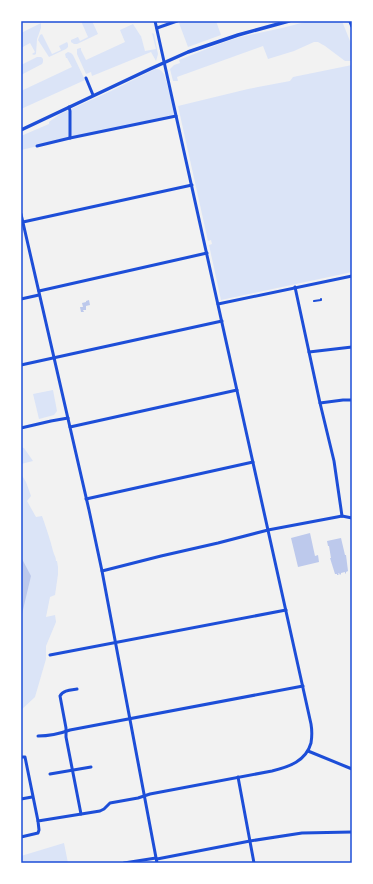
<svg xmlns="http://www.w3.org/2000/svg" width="373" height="884" font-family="Overpass,sans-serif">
<rect width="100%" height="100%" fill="#f2f2f2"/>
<g fill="#dbe4f7">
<path d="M81,21H92L98,34L77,44H74L71,42V40L78,37L80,41L88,37Z"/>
<path d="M184,21H216L221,35L188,47L179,23Z"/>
<path d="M309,21H342L352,46V61H345L325,46L318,42H314L294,51L268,59L263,46L177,77L178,81H173L170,69L174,65L180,63L179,60L219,44L240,37L282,28Z"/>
<path d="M41,23V28L37,39L36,54L34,55L32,54L35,52L30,43L21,48V33Z"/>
<path d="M133,24L140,35L141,36L145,51L156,49L152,33L154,34L158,54L156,61L151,52L92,76L91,72L86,74L77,54V49L80,48H81V50L86,60L125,42L120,30Z"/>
<path d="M42,34L52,54L61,50L59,46L67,42L68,44V47L66,49L49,57L38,40L40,35Z"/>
<path d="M68,52L71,53L73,55L85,80L21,109V91L72,67L67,58H66L65,54Z"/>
<path d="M37,57H41C43,58 44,61 42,64L21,75V65Z"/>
<path d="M352,65V272L221,300L209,245L212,244L211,240L208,241L178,106L248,89L290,81L293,77Z"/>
<path d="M155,69C160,69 161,70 164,74L176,114L21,150V136L49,124V122L60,114L111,91Z"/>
<path d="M53,390L57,411L54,415L39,419L33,394Z"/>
<path d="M21,447L24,448L33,461L21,464Z"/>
<path d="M21,474L26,482L31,496L27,501L36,517L42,516C46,527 50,539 53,551C54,555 56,557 56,561H57L58,567V574L55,595L50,597L46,617L55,615L56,622L46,646V659L35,697L21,710Z"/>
<path d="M64,843L68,863H21V856Z"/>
</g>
<g fill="#bdc9ec">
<path d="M89,300L90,305L86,306V310H83L84,312H81L80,307H83L82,303L86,302V301Z"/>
<path d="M310,533L315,556L318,555L319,562L298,567L291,538Z"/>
<path d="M341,538L345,555H346L348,571L346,572V573L345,574V572L341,573V574L340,575L339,573L338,574L339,575H337V574H335L330,558H331L329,546H328L327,541Z"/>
<path d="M21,557L31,576L22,614H21Z"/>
</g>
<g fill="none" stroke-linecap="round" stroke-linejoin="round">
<path stroke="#1d4ed8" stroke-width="2" d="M314,301L321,300V299"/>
<g stroke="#1d4ed8" stroke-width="3">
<path d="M157,28L177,21"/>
<path d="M86,78L93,95"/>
<path d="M69,107L70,111V138"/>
<path d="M37,146L70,138L176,116"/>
<path d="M21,214L89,510L102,571L157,863"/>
<path d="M23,222L192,185"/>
<path d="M295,287L320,403L334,461L342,516"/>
<path d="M39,291L207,253"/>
<path d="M21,299L39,295"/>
<path d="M218,304L352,276"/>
<path d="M309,352L352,347"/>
<path d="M21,365L222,321"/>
<path d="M320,403L343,400H352"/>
<path d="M70,427L237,390"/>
<path d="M21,428L51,421L68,418"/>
<path d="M86,499L253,462"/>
<path d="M102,571L161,556L218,543L268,530L337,517L342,516L352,518"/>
<path d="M50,655L286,610"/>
<path d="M77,689C71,690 63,690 60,696L66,728V737L81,814"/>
<path d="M38,736C49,736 59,734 70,730L303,686"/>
<path d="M308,751L352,769"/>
<path d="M21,757H25L38,821"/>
<path d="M50,774L91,767"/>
<path d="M238,777L254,863"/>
<path d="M21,799L32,797"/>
<path d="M21,837L38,833L39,830L38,821L100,811L104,809L110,803L138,798L150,794L272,771C289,767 306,761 311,743C312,737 312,730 311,724L155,21"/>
<path d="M157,859L250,841L302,833L352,832"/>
<path d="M124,863L156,858"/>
</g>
<g stroke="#1d4ed8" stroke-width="3.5">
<path d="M350,21L352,26"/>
<path d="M21,130L150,69L188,52L238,35L289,21"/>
</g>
</g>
<rect width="373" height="884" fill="none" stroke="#ffffff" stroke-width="44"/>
<rect x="22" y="22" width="329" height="840" fill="none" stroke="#1d4ed8" stroke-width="1.5"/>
</svg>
